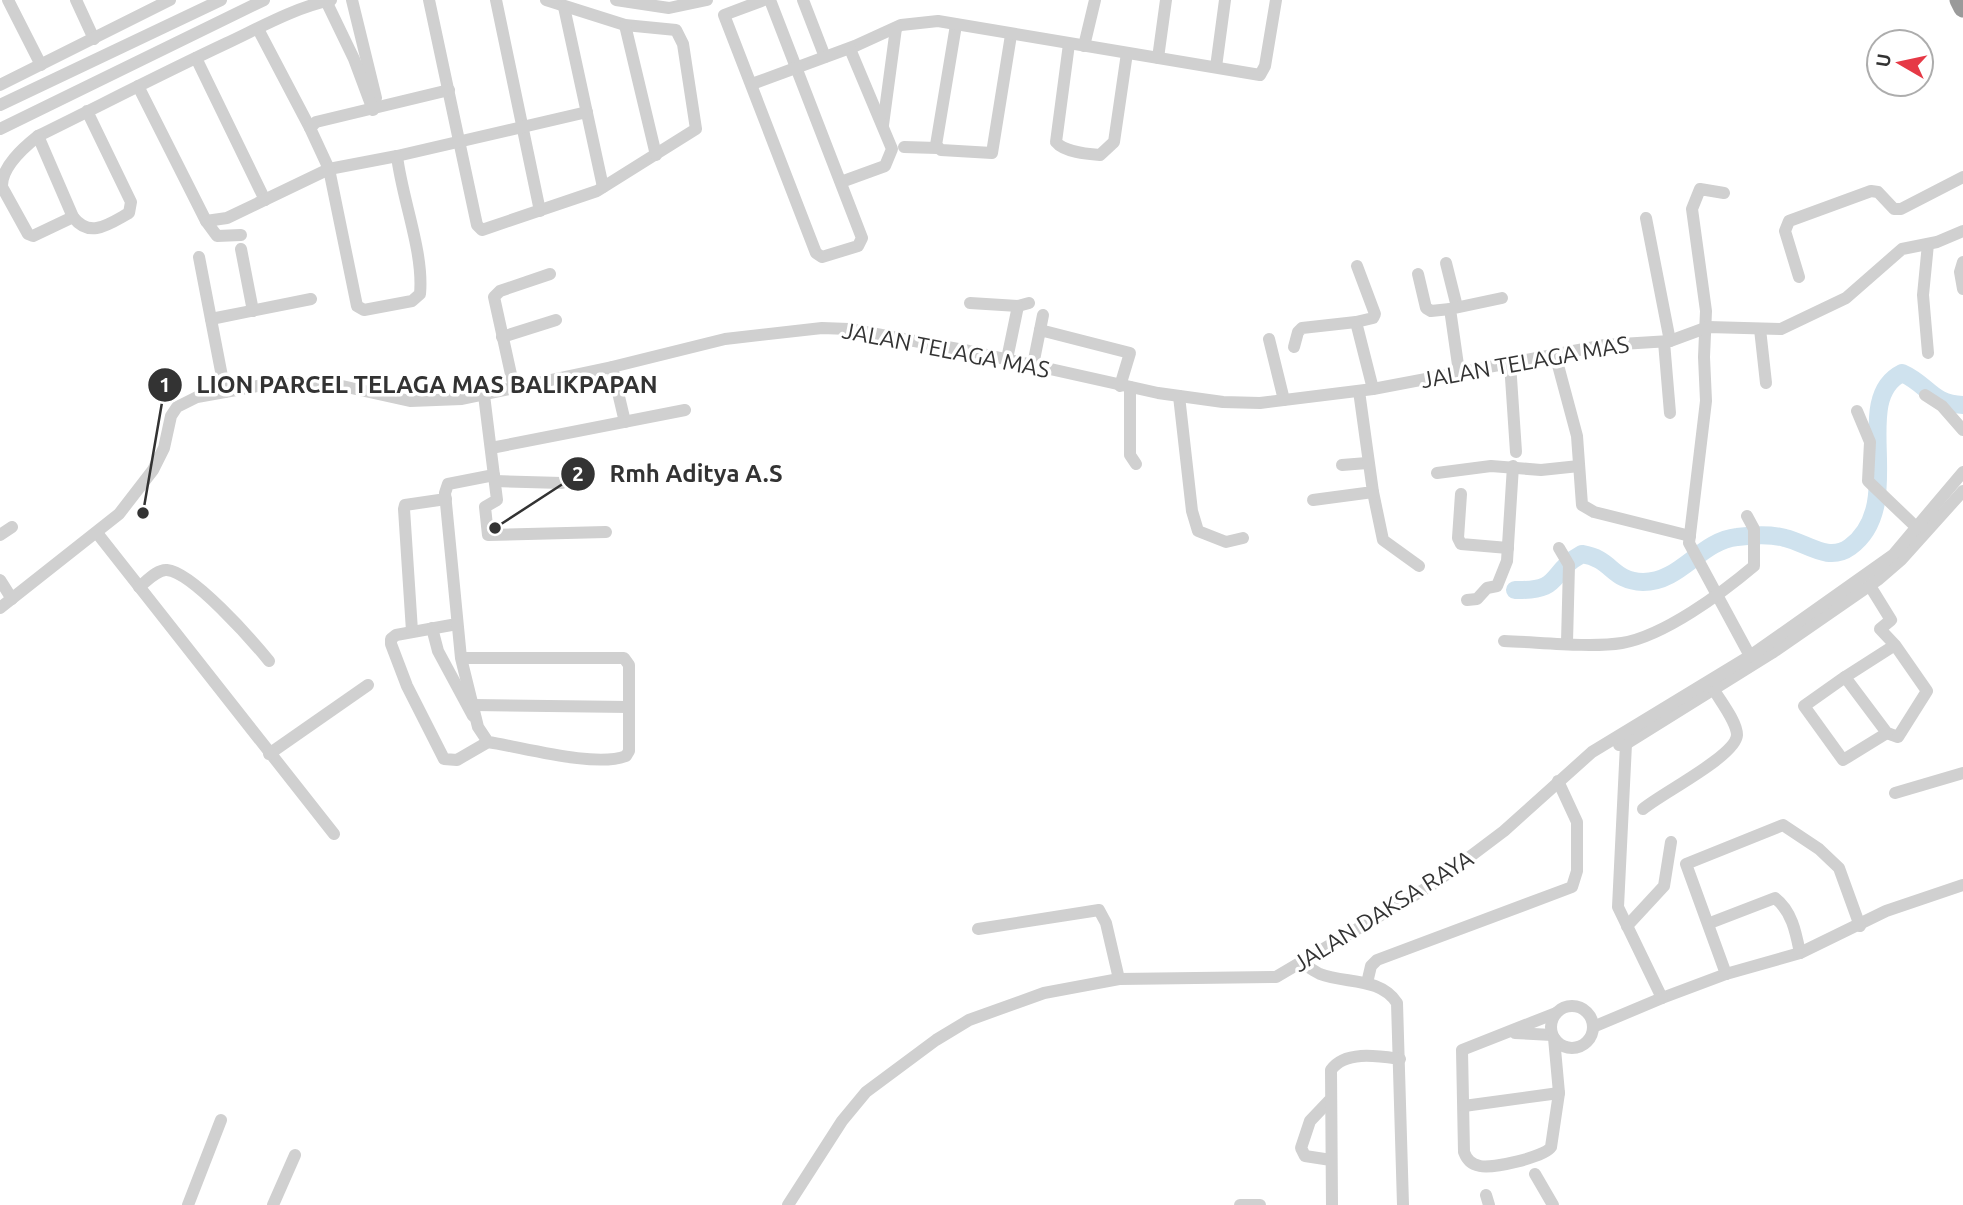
<svg xmlns="http://www.w3.org/2000/svg" width="1963" height="1205" font-family="Ubuntu,sans-serif">
<rect width="100%" height="100%" fill="#fff"/>
<g fill="none" stroke-linecap="round" stroke-linejoin="round">
<path stroke="#cfe2ee" stroke-width="18" d="M1515,590C1564,591 1547,573 1582,554C1613,559 1611,581 1643,582C1681,582 1700,541 1737,537C1752,535 1771,534 1785,538C1807,543 1828,563 1850,547C1909,504 1848,400 1902,373C1929,385 1931,404 1963,405"/>
<g stroke="#d0d0d0" stroke-width="12">
<path d="M8,0L41,65"/>
<path d="M76,0L94,39"/>
<path d="M352,0L376,98"/>
<path d="M429,0L477,225L482,230L597,191L696,129L683,44L676,30L625,25L546,0"/>
<path d="M496,0L540,211"/>
<path d="M616,0L669,8L707,0"/>
<path d="M764,0L724,15L816,253L822,257L858,246L862,238L770,0"/>
<path d="M803,0L825,57"/>
<path d="M326,1L354,59L373,110"/>
<path d="M564,7L603,187"/>
<path d="M625,25L656,155"/>
<path d="M956,25L936,145L941,150L992,153L1011,35"/>
<path d="M258,29L310,128"/>
<path d="M1069,44L1056,142C1064,152 1087,154 1100,155L1114,142L1127,53"/>
<path d="M1084,46L1095,0"/>
<path d="M196,58L265,200"/>
<path d="M1158,58L1166,0"/>
<path d="M1216,67L1225,0"/>
<path d="M752,84L855,46L901,25L938,21L1260,75L1265,66L1276,0"/>
<path d="M0,85L170,0"/>
<path d="M138,86L206,221L227,218L329,169L397,156L587,112"/>
<path d="M0,105L221,0"/>
<path d="M87,111L131,202L129,213C109,224 90,239 73,217L33,236L28,234L2,187C1,167 23,148 38,136C101,105 163,73 227,43C261,27 294,8 331,0"/>
<path d="M883,125L896,28"/>
<path d="M0,129L264,0"/>
<path d="M38,136L73,217"/>
<path d="M904,147L937,148"/>
<path d="M397,156C402,199 424,252 420,294L412,301L364,310L357,306L329,169L310,128L316,122L449,90"/>
<path d="M841,182L885,166L892,149L850,49"/>
<path d="M1724,193L1700,189L1692,209L1706,311L1704,357L1706,401L1689,543L1750,656"/>
<path d="M1646,218L1670,341"/>
<path d="M206,221L217,236L241,235"/>
<path d="M241,249L253,311"/>
<path d="M199,257L225,392"/>
<path d="M1963,262L1960,272L1963,289"/>
<path d="M1446,263L1457,307"/>
<path d="M1357,266L1375,314L1373,318L1356,322L1373,389"/>
<path d="M1418,274L1426,308L1431,311L1450,309"/>
<path d="M1799,277L1785,231L1789,221L1871,191L1878,192L1894,209H1901L1963,177"/>
<path d="M970,303L1018,306L1029,303"/>
<path d="M211,319L311,299"/>
<path d="M1760,329L1766,383"/>
<path d="M1040,330L1043,315"/>
<path d="M502,337L556,320"/>
<path d="M1269,339L1284,400"/>
<path d="M1664,342L1670,413"/>
<path d="M1294,347L1298,332L1302,328L1356,322"/>
<path d="M1928,353L1923,295L1928,244"/>
<path d="M1555,354L1577,436L1582,505L1594,512L1690,536"/>
<path d="M1007,359L1018,306"/>
<path d="M1510,363L1516,452"/>
<path d="M1033,365L1040,330L1130,353L1120,386"/>
<path d="M612,367L625,422"/>
<path d="M1459,372L1450,309L1502,298"/>
<path d="M1130,387V455L1136,464"/>
<path d="M514,388L494,297L500,291L550,274"/>
<path d="M484,395L497,500L485,507L488,535L606,532"/>
<path d="M1925,395L1942,406L1963,430"/>
<path d="M1179,396L1192,511L1198,531L1226,542L1243,538"/>
<path d="M1857,411L1870,442L1868,481L1915,526"/>
<path d="M491,448L685,410"/>
<path d="M1342,465L1367,463"/>
<path d="M1437,473L1491,466L1541,470L1579,466"/>
<path d="M495,481L562,483"/>
<path d="M1373,492L1383,540L1419,566"/>
<path d="M1461,494L1458,538L1461,544L1508,548"/>
<path d="M1313,500L1373,492L1359,391"/>
<path d="M97,533L334,834"/>
<path d="M0,535L12,527"/>
<path d="M1559,548L1569,565L1567,642"/>
<path d="M0,580L12,599"/>
<path d="M1870,586L1891,620L1880,629L1895,645L1845,677L1887,733L1898,737L1927,691L1895,645"/>
<path d="M139,587C146,582 157,569 167,570C192,572 252,640 269,661"/>
<path d="M1467,600L1477,599L1487,588L1497,586L1507,561L1513,466"/>
<path d="M0,608L119,514L153,470L164,448L171,416L177,407L197,397L236,390L268,384H333L410,401L462,399L612,367L725,339L822,328L849,329L969,351L1158,393L1223,402L1260,403L1373,389L1605,345L1670,341L1708,327L1781,329L1846,298L1902,249L1937,242L1963,231"/>
<path d="M457,624L396,635L391,639V644L407,686L444,759L457,760L488,742"/>
<path d="M432,628L438,651L473,716"/>
<path d="M412,631L404,509L405,505L446,499"/>
<path d="M1504,641C1538,642 1589,648 1622,643C1664,636 1722,593 1754,566V529L1747,516"/>
<path d="M461,658H624L629,665V751L626,756C595,768 522,747 488,742L478,727L461,658L445,493L448,484L494,475"/>
<path d="M1845,677L1804,706L1843,760L1887,733"/>
<path d="M473,705L629,707"/>
<path d="M1623,735L1626,744L1618,907L1662,998L1726,974L1800,953L1886,911L1963,885"/>
<path d="M1619,745L1626,744L1772,653L1879,579L1901,560L1963,491"/>
<path d="M269,754L368,685"/>
<path d="M1895,793L1963,773"/>
<path d="M1643,809C1660,794 1736,756 1737,735C1737,722 1721,702 1714,690"/>
<path d="M1710,923L1775,898C1792,911 1796,933 1800,953"/>
<path d="M1627,926L1664,886L1671,842"/>
<path d="M978,929L1099,910L1106,923L1119,979"/>
<path d="M1301,963C1307,966 1314,971 1320,974C1346,984 1380,977 1397,1003L1403,1205"/>
<path d="M1726,974L1686,864L1783,825L1819,849L1839,868L1860,926"/>
<path d="M1367,983L1371,966L1377,960L1572,887L1577,871V822L1558,781"/>
<circle cx="1572" cy="1027" r="21"/>
<path d="M1593,1027L1662,998"/>
<path d="M1515,1033L1552,1035"/>
<path d="M1554,1038L1559,1093L1551,1147C1545,1157 1492,1169 1480,1166C1471,1164 1467,1160 1464,1152L1462,1050L1556,1013"/>
<path d="M1329,1101L1310,1121L1301,1148L1305,1156L1331,1160"/>
<path d="M1464,1106L1559,1093"/>
<path d="M1535,1174L1553,1205"/>
<path d="M1486,1195L1489,1205"/>
<path d="M188,1205L221,1120"/>
<path d="M273,1205L295,1155"/>
<path d="M788,1205L842,1121L866,1092L936,1040L969,1020L1044,993L1119,979L1276,977L1435,883L1504,831L1592,752L1750,656L1893,555L1963,472"/>
<path d="M1240,1205H1260"/>
<path d="M1332,1205L1331,1070C1345,1050 1379,1056 1400,1059"/>
</g>
<path stroke="#9a9a9a" stroke-width="19" d="M1959,0L1963,8"/>
</g>
<g text-anchor="middle" stroke-width="7" stroke-linejoin="round" paint-order="stroke">
<g font-size="23" fill="#333" stroke="#fff">
<text transform="translate(946 350) rotate(11)" y="8">JALAN TELAGA MAS</text>
<text transform="translate(1525 362) rotate(-10)" y="8">JALAN TELAGA MAS</text>
<text transform="translate(1383 911) rotate(-32)" y="8">JALAN DAKSA RAYA</text>
</g>
</g>
<path fill="none" stroke="#333" stroke-width="2.5" d="M143 513L165 385M495 528L578 474"/>
<g fill="#333" stroke="#fff" stroke-width="2.5">
<circle cx="143" cy="513" r="7"/>
<circle cx="495" cy="528" r="7"/>
<circle cx="165" cy="385" r="18"/>
<circle cx="578" cy="474" r="18"/>
</g>
<g font-size="21" text-anchor="middle" font-weight="bold" fill="#fff">
<text x="165" y="392">1</text>
<text x="578" y="481">2</text>
</g>
<g font-size="24" text-anchor="middle" font-weight="bold" fill="#333" stroke="#fff" stroke-width="7" stroke-linejoin="round" paint-order="stroke">
<text x="427" y="393">LION PARCEL TELAGA MAS BALIKPAPAN</text>
<text x="696" y="482">Rmh Aditya A.S</text>
</g>
<g transform="translate(1900 63) rotate(279)"><circle r="33" fill="#ffffff" stroke="#adadad" stroke-width="2"/>
<path d="M0-5L12 26L0 18L-12 26Z" fill="#e63946"/>
<text y="-10" font-size="19" font-weight="bold" text-anchor="middle" fill="#333333">U</text>
</g>
</svg>
